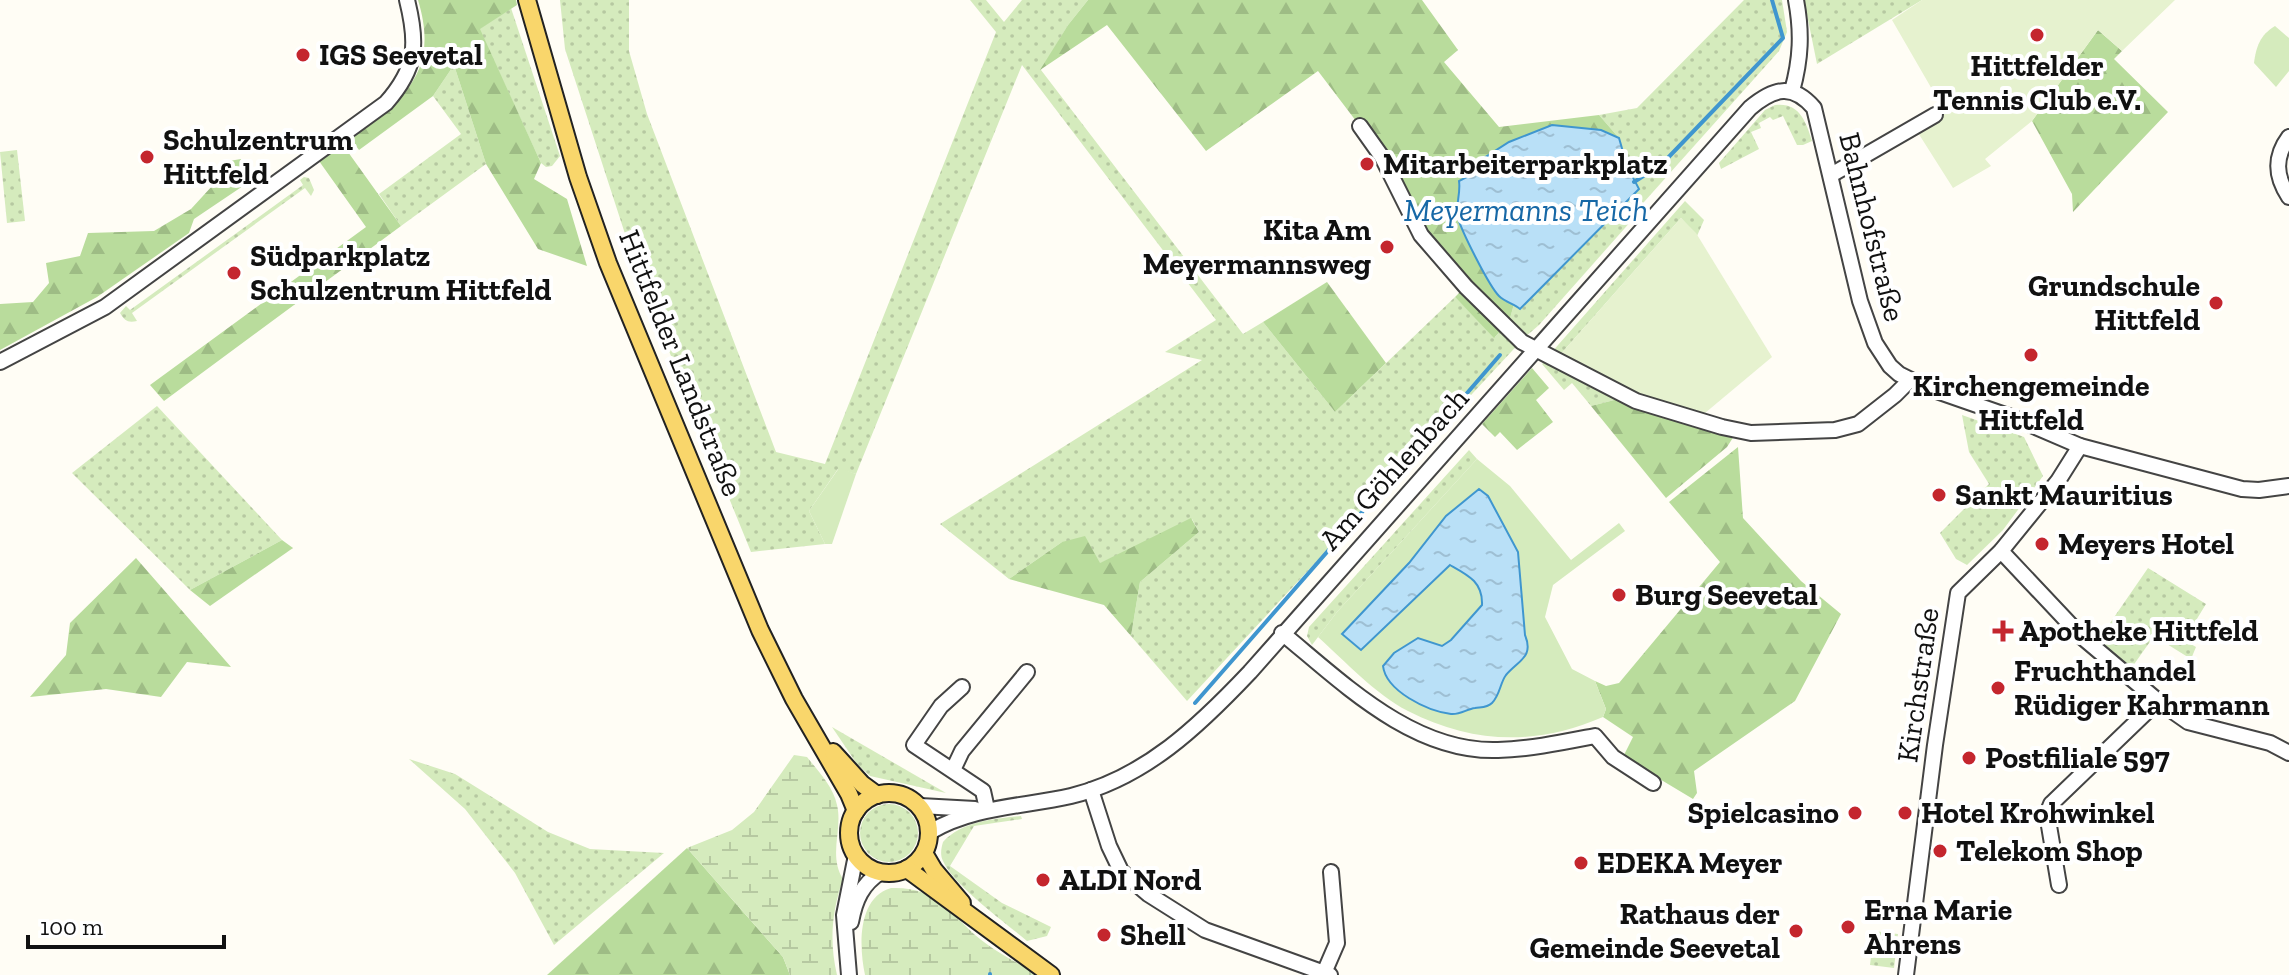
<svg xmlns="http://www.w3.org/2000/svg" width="2289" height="975" font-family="'Zilla Slab',serif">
<defs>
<pattern id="grass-dots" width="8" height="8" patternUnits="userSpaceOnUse" patternTransform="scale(2)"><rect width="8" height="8" fill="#d5ebbd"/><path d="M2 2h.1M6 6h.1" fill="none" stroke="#b6c8a1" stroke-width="1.8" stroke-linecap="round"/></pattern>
<pattern id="forest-firs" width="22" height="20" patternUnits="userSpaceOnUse" patternTransform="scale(2)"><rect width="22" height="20" fill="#b9dc9c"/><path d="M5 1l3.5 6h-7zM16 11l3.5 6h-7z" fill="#9ebc85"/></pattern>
<pattern id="wetland-marsh" width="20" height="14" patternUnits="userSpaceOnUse" patternTransform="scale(2)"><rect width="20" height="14" fill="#d5ebbd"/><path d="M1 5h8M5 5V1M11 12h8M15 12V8" fill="none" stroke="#b6c8a1"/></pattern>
<pattern id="water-ripples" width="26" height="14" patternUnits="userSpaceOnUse" patternTransform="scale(2)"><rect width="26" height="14" fill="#b9e0f7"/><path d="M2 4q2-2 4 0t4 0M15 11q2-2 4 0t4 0" fill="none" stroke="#9ebfd3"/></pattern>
</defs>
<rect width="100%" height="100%" fill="#fffdf5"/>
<g fill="url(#grass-dots)">
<path d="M560,0H629V51L647,114L776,452L825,464L996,32L970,0H986L1004,22L1022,0H1088L1068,25L1041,70L1243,334L1263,322L1335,412L1455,297L1495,337L1509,322L1514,304L1521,309L1638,189L1627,166L1619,138L1599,115L1637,108L1744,0H1782L1787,32L1779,51L1644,202L1640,211L1539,325L1524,338L1187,701L1131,636L1140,582L1199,532L1192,519L1099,564L1062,542L1009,579L940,524L1202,360L1165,352L1216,320L1022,65L856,474L838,469L809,511L825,544L751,552L640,280L565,49Z"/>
<path d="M1804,0H1922L1817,64Z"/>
<path d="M511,8L560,156L552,166L546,167L541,163L479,29Z"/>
<path d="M454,65L486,164L401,226L379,194L461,134L433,96Z"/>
<path d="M1775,105C1799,102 1806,121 1812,141L1803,145H1797L1783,116L1773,120L1770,117L1759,123L1761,128L1751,132L1759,149L1721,169L1719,163L1765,110Z"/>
<path d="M17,150L25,221L7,223L0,152Z"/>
<path d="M304,177L309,178L314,190L311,196L305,188L132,313L137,321C128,323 125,321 120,313L126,306L130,310L303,185L300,180Z"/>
<path d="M1685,201L1704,220L1697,236L1681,218L1559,356L1551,353Z"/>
<path d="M1547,359L1622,398L1591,406L1572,383L1564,390L1542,364Z"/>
<path d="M157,406L282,540L190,590L72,473Z"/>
<path d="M1962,415L2024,437L2043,476L2003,530L1967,565L1956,559L1940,533L1989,484L1969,452Z"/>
<path d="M1469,450L1477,459L1337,612L1312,645L1307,636L1309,627Z"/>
<path d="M2148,568L2206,604L2184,640L2196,647L2191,659L2154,636L2130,670L2097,642Z"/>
<path d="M832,727L946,793L870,776L857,764Z"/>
<path d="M409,759L455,774L548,832L590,849L664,853L554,945L515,873L465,809Z"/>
<circle cx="889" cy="833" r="29"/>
<path d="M1021,816L1022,819L974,826L950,866L1002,903L1051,927L1047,936L1027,941C1006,923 953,885 943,861C940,855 941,849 943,842C962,821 995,819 1021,816Z"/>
<path d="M1874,931L1898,934L1894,968L1870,965Z"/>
</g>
<g fill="url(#forest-firs)">
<path d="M418,0H516L517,5L480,29L541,163L534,179L567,199L587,266L538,249L486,164L454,65L433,96L359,150L351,139C404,99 440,72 418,0Z"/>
<path d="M1088,0H1422L1458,50L1444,62L1499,127L1599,115L1619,138L1601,130L1552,125L1509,142L1473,165L1457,206L1459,220L1492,287L1505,301L1514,304L1509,322L1494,338L1455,297L1465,287L1421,235L1375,146L1318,71L1206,151L1107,25L1040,70L1068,25Z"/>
<path d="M2098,30L2122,51L2114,59L2168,112L2073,212L2072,194L2032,121Z"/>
<path d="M343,145L401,226L164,401L150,385L366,227L319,161Z"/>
<path d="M241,159L243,186L194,219L189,233L97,297L0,350V304L33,302L49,283L46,263L80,256L88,233L154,231L191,209L213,185L229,161Z"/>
<path d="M1327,282L1386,363L1335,412L1263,322Z"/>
<path d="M1532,368L1549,388L1536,400L1553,422L1517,450L1500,432L1495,437L1482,424Z"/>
<path d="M1622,398L1734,436L1727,447L1666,498L1591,406Z"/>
<path d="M1738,447L1743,518L1801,581L1841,614L1795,701L1694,771L1697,793L1693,799L1623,757L1633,737L1603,717L1606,709L1595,681L1606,686L1619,683L1720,562L1669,502Z"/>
<path d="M1191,518L1199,532L1140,582L1131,636L1104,605L1009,579L1062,542L1085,536L1100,563Z"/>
<path d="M282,540L293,548L210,606L190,590Z"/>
<path d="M136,558L231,667L187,662L161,697L106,689L30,697L66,655L70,623Z"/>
<path d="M687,848L783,957L790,975H547Z"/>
</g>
<g fill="url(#wetland-marsh)">
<path d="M794,755L807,757C818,771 833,786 837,805C843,829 828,855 843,879C832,911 829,941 837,975H790L783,957L687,848L732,830L754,812Z"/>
<path d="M891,888C936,886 949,913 980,939C997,953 1020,964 1039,975H865C859,947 857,898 891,888Z"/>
</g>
<g fill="#d5ebbd">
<path d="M2275,26L2289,38V71L2276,87L2254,63C2256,47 2260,35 2275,26Z"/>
<path d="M1477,459L1510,486L1571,560L1619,523L1625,531L1553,585L1545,617L1572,669L1595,681L1606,709L1603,717C1536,746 1473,744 1408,711C1375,694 1346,662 1318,637L1337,612Z"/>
<path d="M839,468L856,474L832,544H825L809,511Z"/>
</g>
<g fill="#e6f2cf">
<path d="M1922,0H2175L2122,51L2098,30L2032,121L1985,159L1991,166L1953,188L1915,128L1944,110L1892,20Z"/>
<path d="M1681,218L1696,233L1772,357L1705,413L1651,402L1559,356Z"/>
</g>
<g fill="url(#water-ripples)" stroke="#3f96cf" stroke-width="2">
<path d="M1552,125L1601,130L1619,138L1627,166L1639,189L1520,309C1514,304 1505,302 1499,296C1489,286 1462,232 1458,218C1455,205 1461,194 1459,181L1469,176V169L1473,165L1509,142Z"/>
<path d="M1479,489L1488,496L1518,552L1525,635C1534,657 1519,660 1506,675C1500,683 1500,695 1492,703C1487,708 1481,707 1475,708C1467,709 1460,715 1451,714C1427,711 1386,691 1383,666L1394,653L1418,638L1442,646L1451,640L1482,605C1483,582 1468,575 1450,565L1361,650L1342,634L1409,563L1446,516Z"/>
</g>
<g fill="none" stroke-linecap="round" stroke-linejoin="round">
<g stroke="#3f96cf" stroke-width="4">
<path d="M1634,182L1662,164L1783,38L1772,0"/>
<path d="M1391,481L1500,355"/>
<path d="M1195,703L1369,504"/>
<path d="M990,975V974"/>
</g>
<g stroke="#444" stroke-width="18">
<g id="minor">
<path d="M1792,91C1801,59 1802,32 1796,0"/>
<path d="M1360,126L1382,157L1421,235L1466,287L1522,342L1636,401L1722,427L1751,433L1835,430L1858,424L1895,395L1910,380"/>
<path d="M2289,137C2274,157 2275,176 2289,197"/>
<path d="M1831,175L1935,115"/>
<path d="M0,362L105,307L386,103C417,68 418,44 407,0"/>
<path d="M2001,551L2082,637L2158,701L2188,722L2270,743L2289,753"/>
<path d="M1282,633C1343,683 1413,753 1498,750C1531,749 1564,742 1595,736L1613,757L1653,783"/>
<path d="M962,687L941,706L914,745L983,791L987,809"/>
<path d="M953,770L962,751L1027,672"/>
<path d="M1091,790L1109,846L1121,871L1148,894L1205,930L1330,975"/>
<path d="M920,806L975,809"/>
<path d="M930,832C974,806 1023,807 1071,796C1145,778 1199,726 1250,672L1750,108C1774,88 1792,83 1814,108L1860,301L1875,343L1890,366L1899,374L1925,387L2017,419L2080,446L2242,489L2259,490L2289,486"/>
<path d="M2059,885L2047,814L2051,804L2158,701"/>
<path d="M851,922C855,900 862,884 881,872"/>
<path d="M1324,973L1337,943L1331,872"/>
<path d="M849,975L844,915L856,855"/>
<path d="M1906,975L1935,745L1958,593L2001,551L2058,481L2080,446"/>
</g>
</g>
<g stroke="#222" stroke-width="20">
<g id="major">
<path d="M527,0L578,177L608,263L760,630L794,699L849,794L856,811"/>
<path d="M833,752L862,784L877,795"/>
<circle cx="889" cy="833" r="40"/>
<path d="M924,853L934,870L962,903"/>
<path d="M907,869L1051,975"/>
</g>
</g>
<use href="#minor" stroke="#fff" stroke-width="14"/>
<use href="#major" stroke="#f9d66b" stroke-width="16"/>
</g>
<g fill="#c4262e" stroke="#fff" stroke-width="3">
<circle cx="2037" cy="35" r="8"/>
<circle cx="303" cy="55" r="8"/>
<circle cx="147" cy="157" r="8"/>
<circle cx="1367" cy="164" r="8"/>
<circle cx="1387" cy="247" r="8"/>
<circle cx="234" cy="273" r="8"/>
<circle cx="2216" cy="303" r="8"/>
<circle cx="2031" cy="355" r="8"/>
<circle cx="1939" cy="495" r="8"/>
<circle cx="2042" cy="544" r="8"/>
<circle cx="1619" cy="595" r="8"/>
<path d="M1999 619h8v8h8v8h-8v8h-8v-8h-8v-8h8z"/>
<circle cx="1998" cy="688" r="8"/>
<circle cx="1969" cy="758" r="8"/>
<circle cx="1855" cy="813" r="8"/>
<circle cx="1905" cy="813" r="8"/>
<circle cx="1940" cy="851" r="8"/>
<circle cx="1581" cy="863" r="8"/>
<circle cx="1043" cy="880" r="8"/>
<circle cx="1848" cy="927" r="8"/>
<circle cx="1796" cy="931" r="8"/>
<circle cx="1104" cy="935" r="8"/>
</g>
<g text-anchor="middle" stroke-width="8" stroke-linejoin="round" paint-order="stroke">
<g font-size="30" font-weight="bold" fill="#111" stroke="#fff" text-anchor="start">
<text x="319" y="65">IGS Seevetal</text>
<text x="2037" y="76" text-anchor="middle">Hittfelder<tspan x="2037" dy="34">Tennis Club e.V.</tspan></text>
<text x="163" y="150">Schulzentrum<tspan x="163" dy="34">Hittfeld</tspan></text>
<text x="1383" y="174">Mitarbeiterparkplatz</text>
<text x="1371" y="240" text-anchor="end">Kita Am<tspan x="1371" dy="34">Meyermannsweg</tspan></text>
<text x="250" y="266">Südparkplatz<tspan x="250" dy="34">Schulzentrum Hittfeld</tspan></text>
<text x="2200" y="296" text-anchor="end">Grundschule<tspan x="2200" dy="34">Hittfeld</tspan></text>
<text x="2031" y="396" text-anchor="middle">Kirchengemeinde<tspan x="2031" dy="34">Hittfeld</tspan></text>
<text x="1955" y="505">Sankt Mauritius</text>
<text x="2058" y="554">Meyers Hotel</text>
<text x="1635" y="605">Burg Seevetal</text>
<text x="2019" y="641">Apotheke Hittfeld</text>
<text x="2014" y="681">Fruchthandel<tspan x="2014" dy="34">Rüdiger Kahrmann</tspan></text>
<text x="1985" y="768">Postfiliale 597</text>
<text x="1839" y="823" text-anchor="end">Spielcasino</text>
<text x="1921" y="823">Hotel Krohwinkel</text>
<text x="1956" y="861">Telekom Shop</text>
<text x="1597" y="873">EDEKA Meyer</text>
<text x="1059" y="890">ALDI Nord</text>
<text x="1864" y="920">Erna Marie<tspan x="1864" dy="34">Ahrens</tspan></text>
<text x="1780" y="924" text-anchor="end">Rathaus der<tspan x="1780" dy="34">Gemeinde Seevetal</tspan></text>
<text x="1120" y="945">Shell</text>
</g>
<g font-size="30" fill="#111" stroke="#fff">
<text transform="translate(1872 227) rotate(76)" y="10">Bahnhofstraße</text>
<text transform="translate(681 363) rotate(68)" y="10">Hittfelder Landstraße</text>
<text transform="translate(1394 469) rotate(-48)" y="10">Am Göhlenbach</text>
<text transform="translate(1918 685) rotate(-82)" y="10">Kirchstraße</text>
</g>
<g font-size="32" font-style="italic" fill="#1768a6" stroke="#fff">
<text x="1526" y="221">Meyermanns Teich</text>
</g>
</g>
<path d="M28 935v12h196v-12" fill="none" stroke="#111111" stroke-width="4"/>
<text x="40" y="935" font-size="24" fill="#111111" stroke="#ffffff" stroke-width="6" paint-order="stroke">100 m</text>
</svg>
